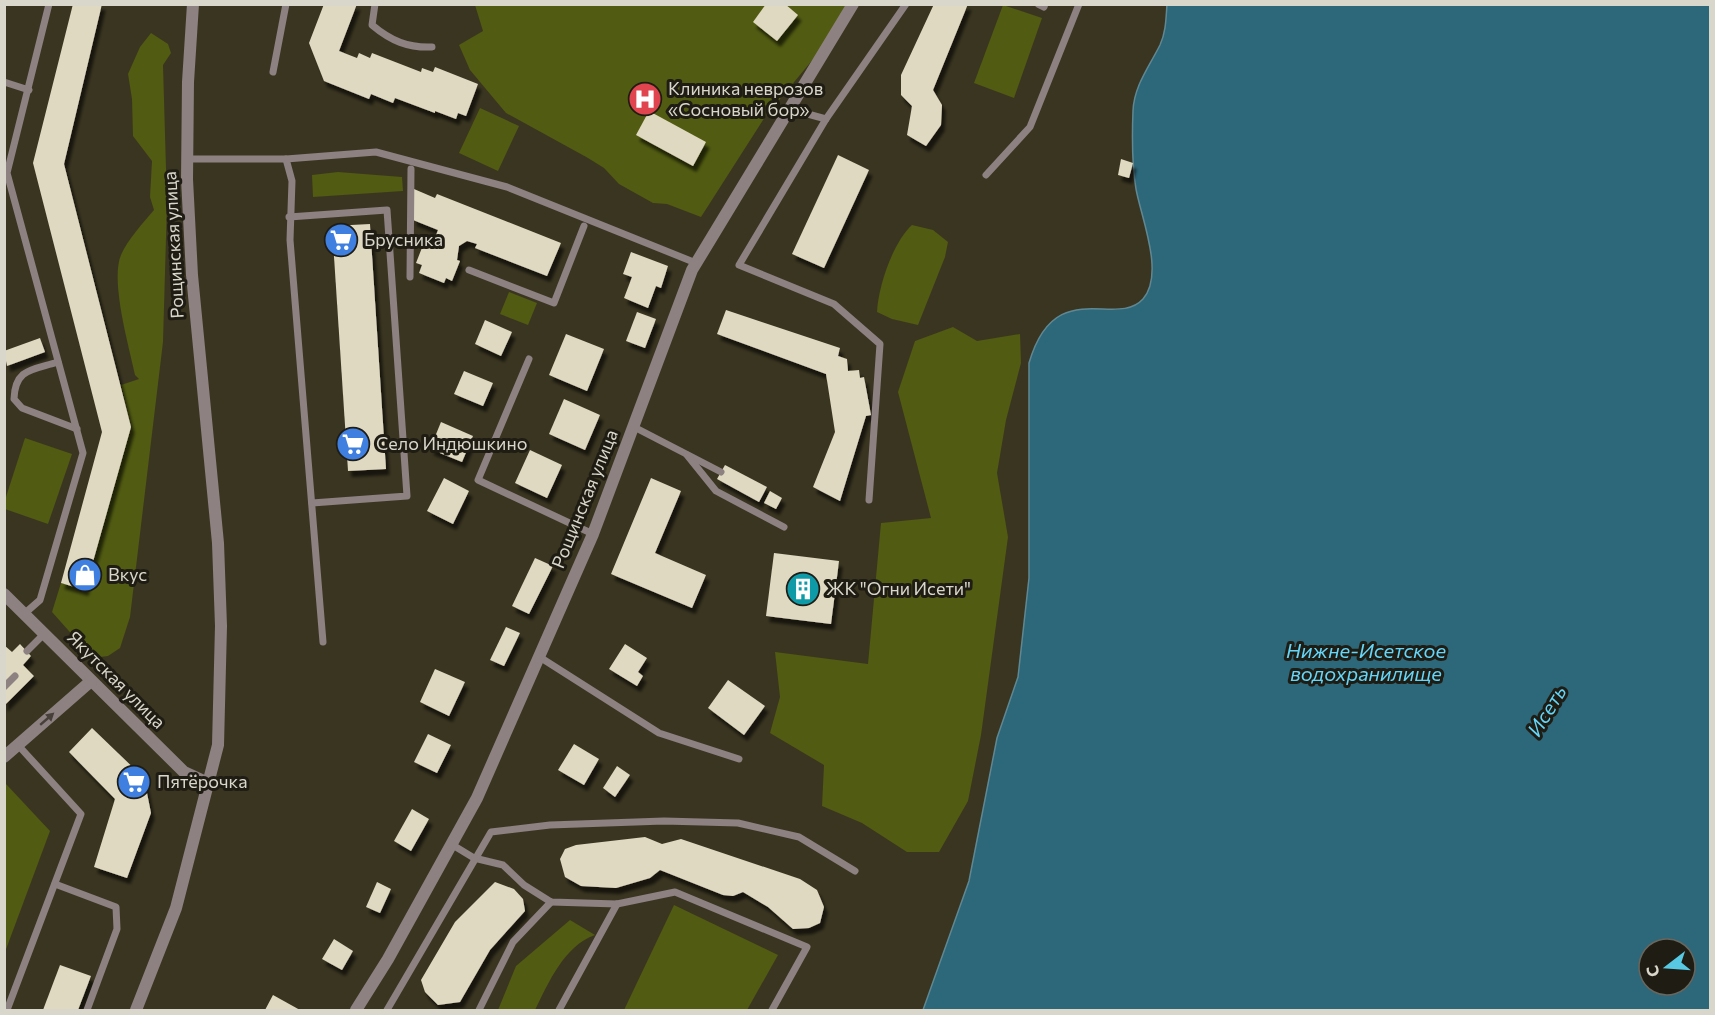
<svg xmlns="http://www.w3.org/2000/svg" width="1715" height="1015" font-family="Commissioner,sans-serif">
<defs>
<filter id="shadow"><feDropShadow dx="3.5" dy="6" stdDeviation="1.5" flood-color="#0009"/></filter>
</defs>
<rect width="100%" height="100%" fill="#3a3521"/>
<g fill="#515b11">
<path d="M475,5H851L834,34L765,117L701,217L667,204L653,203L619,184L604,168L588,158L506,113L470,70L459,45L483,31Z"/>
<path d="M1003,5L1042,18L1014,98L974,83Z"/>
<path d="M151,33L168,44L171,53L163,65L167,203L163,342L130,617L120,648L108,656L93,658L52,612L61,583L85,590L131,427L121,385L139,379L135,375C129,346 110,281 121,255C128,239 143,223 154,210L150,197L152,161L133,136L132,99L128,74L140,47Z"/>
<path d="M480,108L519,126L498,171L459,153Z"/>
<path d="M338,172L402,177L403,191L313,197L312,175Z"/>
<path d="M912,225L933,230L948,242L945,257L918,325L892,319L877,312C878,287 893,242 912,225Z"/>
<path d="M509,292L537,303L528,325L500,314Z"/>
<path d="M953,327L977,341L1020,334L1021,363L1006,420L997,473L1008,537L981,735L968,801L939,852H907L862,823L822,806L824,765L770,733L780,697L775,652L868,664L881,523L931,518L898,392L915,341Z"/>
<path d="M25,438L72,454L48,524L5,509V500Z"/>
<path d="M6,784L50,831L5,952L4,786Z"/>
<path d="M674,905L778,955L747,1010H624Z"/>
<path d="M570,920L595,935C564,946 549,982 535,1010H498L516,966Z"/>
</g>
<path fill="#2c677a" stroke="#608892" stroke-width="1.5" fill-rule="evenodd" d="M1167,4L1710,5V1010H923L969,881L997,738L1018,677L1029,578V363C1055,274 1116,329 1143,299C1165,274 1141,217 1136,189C1132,165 1132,136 1133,111C1134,86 1149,67 1160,45C1166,32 1166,18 1167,4ZM1649,949H1685V985H1649Z"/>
<g fill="#dfd9c1" filter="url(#shadow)">
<path d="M73,4H102L64,164L131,427L85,590L61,583L102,432L33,163Z"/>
<path d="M324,4H357L339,51L357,58L359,53L370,58L372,53L421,72L422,68L433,72L435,67L478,84L466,116L458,113L456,119L435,111V113L395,98L393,103L371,94L369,99L324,81L309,43Z"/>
<path d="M766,4H785L798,15L777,41L753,22Z"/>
<path d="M934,4H968L933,90L942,105L941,125L926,146L907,135L912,106L901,95V75Z"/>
<path d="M649,111L706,142L693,166L636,135Z"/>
<path d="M838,155L869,170L824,268L792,254Z"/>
<path d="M1121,159L1133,163L1129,178L1118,175Z"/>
<path d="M414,189L435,198L437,194L561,243L547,276L475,248L477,244L467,241L459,246L457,260L460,261L452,281L446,278L444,283L419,273L422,265L416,263L425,240L433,243L438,230L413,220Z"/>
<path d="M370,224L386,469L348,471L332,226Z"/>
<path d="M631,252L668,266L661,288L656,286L648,308L624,298L632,277L623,274Z"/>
<path d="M726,310L840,348L838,356L847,359L848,371L859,370L860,378L864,377L871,415L866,416L840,501L813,487L835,432L826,374L717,334Z"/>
<path d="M637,312L656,319L645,348L626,341Z"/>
<path d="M485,320L512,332L501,356L475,344Z"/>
<path d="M566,334L604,349L587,391L549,375Z"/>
<path d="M40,338L45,352L7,366L4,351Z"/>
<path d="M464,371L493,383L483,406L454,394Z"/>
<path d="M564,399L600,415L585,450L549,434Z"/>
<path d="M441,422L473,436L462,462L430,449Z"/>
<path d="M530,450L562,465L547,498L515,483Z"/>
<path d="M725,465L767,487L759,502L717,479Z"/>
<path d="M444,478L469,491L453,524L427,511Z"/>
<path d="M651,478L681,491L655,553L706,575L692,608L611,574Z"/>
<path d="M770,491L782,498L776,509L764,503Z"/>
<path d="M774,553L839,561L831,624L766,616Z"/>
<path d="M535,558L553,566L529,614L512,606Z"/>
<path d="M506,627L520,633L504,666L490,660Z"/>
<path d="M20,644L31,656L23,665L34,676L4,706V645L12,652Z"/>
<path d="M625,644L647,658L638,672L643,676L637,686L609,669Z"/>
<path d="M435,669L465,682L449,716L420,702Z"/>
<path d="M728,680L765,706L744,735L708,708Z"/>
<path d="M92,728L144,778L151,813L127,878L94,867L115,799L69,752Z"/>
<path d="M428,734L451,745L437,773L414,762Z"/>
<path d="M574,744L599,759L584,785L558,770Z"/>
<path d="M617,766L630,775L615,797L603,788Z"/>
<path d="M412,809L429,819L411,851L394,841Z"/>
<path d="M645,837L662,844L681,839L800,879L817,890L824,907L820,923L809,928L793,929L768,907L743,892L733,896L723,895L660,870L650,878L616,888L581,886L565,877L560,859L565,849L576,845Z"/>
<path d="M377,882L391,889L380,913L366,907Z"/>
<path d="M495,882L514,889L523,899L525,911L490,950L460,1002L438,1005L425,992L421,980L455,922Z"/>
<path d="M334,939L353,951L342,970L322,959Z"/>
<path d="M60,965L91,976L78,1010H43Z"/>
<path d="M273,995L300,1010H265Z"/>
</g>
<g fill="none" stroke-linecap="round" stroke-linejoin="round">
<g stroke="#8d8182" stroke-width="7">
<path d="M375,4L372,25C391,41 408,48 432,47"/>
<path d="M1038,4L1044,7L1045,4"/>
<path d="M273,72L286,4"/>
<path d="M4,82L29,90"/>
<path d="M793,106L804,113L826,119"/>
<path d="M187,159H286L376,152L507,187L696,263"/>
<path d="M286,159L292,181L290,240L323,642"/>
<path d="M986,175L1030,127L1079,4"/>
<path d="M289,217L387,210L407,496L312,503"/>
<path d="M469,270L554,303L584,226"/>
<path d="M410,277L411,169"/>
<path d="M529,359L478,480L593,534"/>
<path d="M58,362C33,370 15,368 14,399L22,408L77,429"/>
<path d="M634,427L721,472"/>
<path d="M687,455L716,491L784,527"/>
<path d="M869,500L880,344L834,304L739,265L826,119L906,4"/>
<path d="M24,614L40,600L83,453L7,173L49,4"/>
<path d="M27,651L44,634"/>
<path d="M538,656L659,733L739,759"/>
<path d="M4,687L15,676"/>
<path d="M451,844L474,858L503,865L524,885L551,902L617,904L675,892L807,947L772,1010"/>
<path d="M55,884L116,907L117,929L87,1010"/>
<path d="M7,1010L81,814L17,744"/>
<path d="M387,1010L491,832L550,825L664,821L738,823L799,837L855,871"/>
<path d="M479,1010L513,942L551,902"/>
<path d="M559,1010L617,904"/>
</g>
<g stroke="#8d8182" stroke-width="12">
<path d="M4,594L184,772L208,783"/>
<path d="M356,1010L388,959L477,798L593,534L692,270L853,4"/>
</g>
<g stroke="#8d8182" stroke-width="12">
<path d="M4,757L91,681"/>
<path d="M136,1010L176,908L218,745L221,626L218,543L192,275L187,179L188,82L193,4"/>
</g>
</g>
<defs><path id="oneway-solid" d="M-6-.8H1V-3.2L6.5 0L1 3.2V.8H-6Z" transform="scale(1.5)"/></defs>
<use fill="#463f3a" href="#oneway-solid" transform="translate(47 719) rotate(-41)"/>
<defs>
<g id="hospital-disc" transform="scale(1.725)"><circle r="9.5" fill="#e0444e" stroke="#1f1c14"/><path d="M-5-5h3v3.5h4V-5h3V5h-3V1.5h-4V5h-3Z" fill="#fff"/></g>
<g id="supermarket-disc" transform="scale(1.725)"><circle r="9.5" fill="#3f7fe0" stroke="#1f1c14"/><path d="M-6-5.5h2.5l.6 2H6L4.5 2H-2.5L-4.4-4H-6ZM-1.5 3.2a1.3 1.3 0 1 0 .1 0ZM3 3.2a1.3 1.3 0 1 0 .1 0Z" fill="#fff"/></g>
<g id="shop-disc" transform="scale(1.725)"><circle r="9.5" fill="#3f7fe0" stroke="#1f1c14"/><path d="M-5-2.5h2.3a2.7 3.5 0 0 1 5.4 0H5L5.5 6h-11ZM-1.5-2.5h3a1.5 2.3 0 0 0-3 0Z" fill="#fff"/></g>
<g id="building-disc" transform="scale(1.725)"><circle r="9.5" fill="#0f9aa8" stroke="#1f1c14"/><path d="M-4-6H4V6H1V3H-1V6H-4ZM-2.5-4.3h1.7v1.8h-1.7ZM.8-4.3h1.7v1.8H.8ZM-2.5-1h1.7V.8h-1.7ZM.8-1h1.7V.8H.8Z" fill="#fff"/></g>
</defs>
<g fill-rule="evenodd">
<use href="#hospital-disc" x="645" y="99"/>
<use href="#supermarket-disc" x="341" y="240"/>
<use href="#supermarket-disc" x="353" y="444"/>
<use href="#shop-disc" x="85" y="575"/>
<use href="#building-disc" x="803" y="589"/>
<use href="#supermarket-disc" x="134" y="782"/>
</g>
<g text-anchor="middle" stroke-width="6" stroke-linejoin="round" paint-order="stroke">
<g font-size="18" fill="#d9d6cb" stroke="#1f1c14" text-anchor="start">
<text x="668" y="95">Клиника неврозов<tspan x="668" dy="21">«Сосновый бор»</tspan></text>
<text x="364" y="246">Брусника</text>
<text x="376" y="450">Село Индюшкино</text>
<text x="108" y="581">Вкус</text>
<text x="826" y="595">ЖК "Огни Исети"</text>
<text x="157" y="788">Пятёрочка</text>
</g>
<g font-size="18" fill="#d9d6cb" stroke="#1f1c14">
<text transform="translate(174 245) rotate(-93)" y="6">Рощинская улица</text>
<text transform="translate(585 499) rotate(-68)" y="6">Рощинская улица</text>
<text transform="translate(116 680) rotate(45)" y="6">Якутская улица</text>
</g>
<g font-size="20" font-style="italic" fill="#63d6f9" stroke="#1f1c14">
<text x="1366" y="658">Нижне-Исетское<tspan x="1366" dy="23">водохранилище</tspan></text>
<text transform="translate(1547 711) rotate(-59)" y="7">Исеть</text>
</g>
</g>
<rect width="1715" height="1015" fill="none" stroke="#d9d6cb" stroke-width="12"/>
<g transform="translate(1667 967) rotate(253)"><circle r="28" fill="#1f1c14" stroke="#69665d" stroke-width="1.5"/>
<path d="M0-4.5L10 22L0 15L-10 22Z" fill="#57c9e2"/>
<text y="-9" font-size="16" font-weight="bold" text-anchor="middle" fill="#d9d6cb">С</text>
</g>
</svg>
